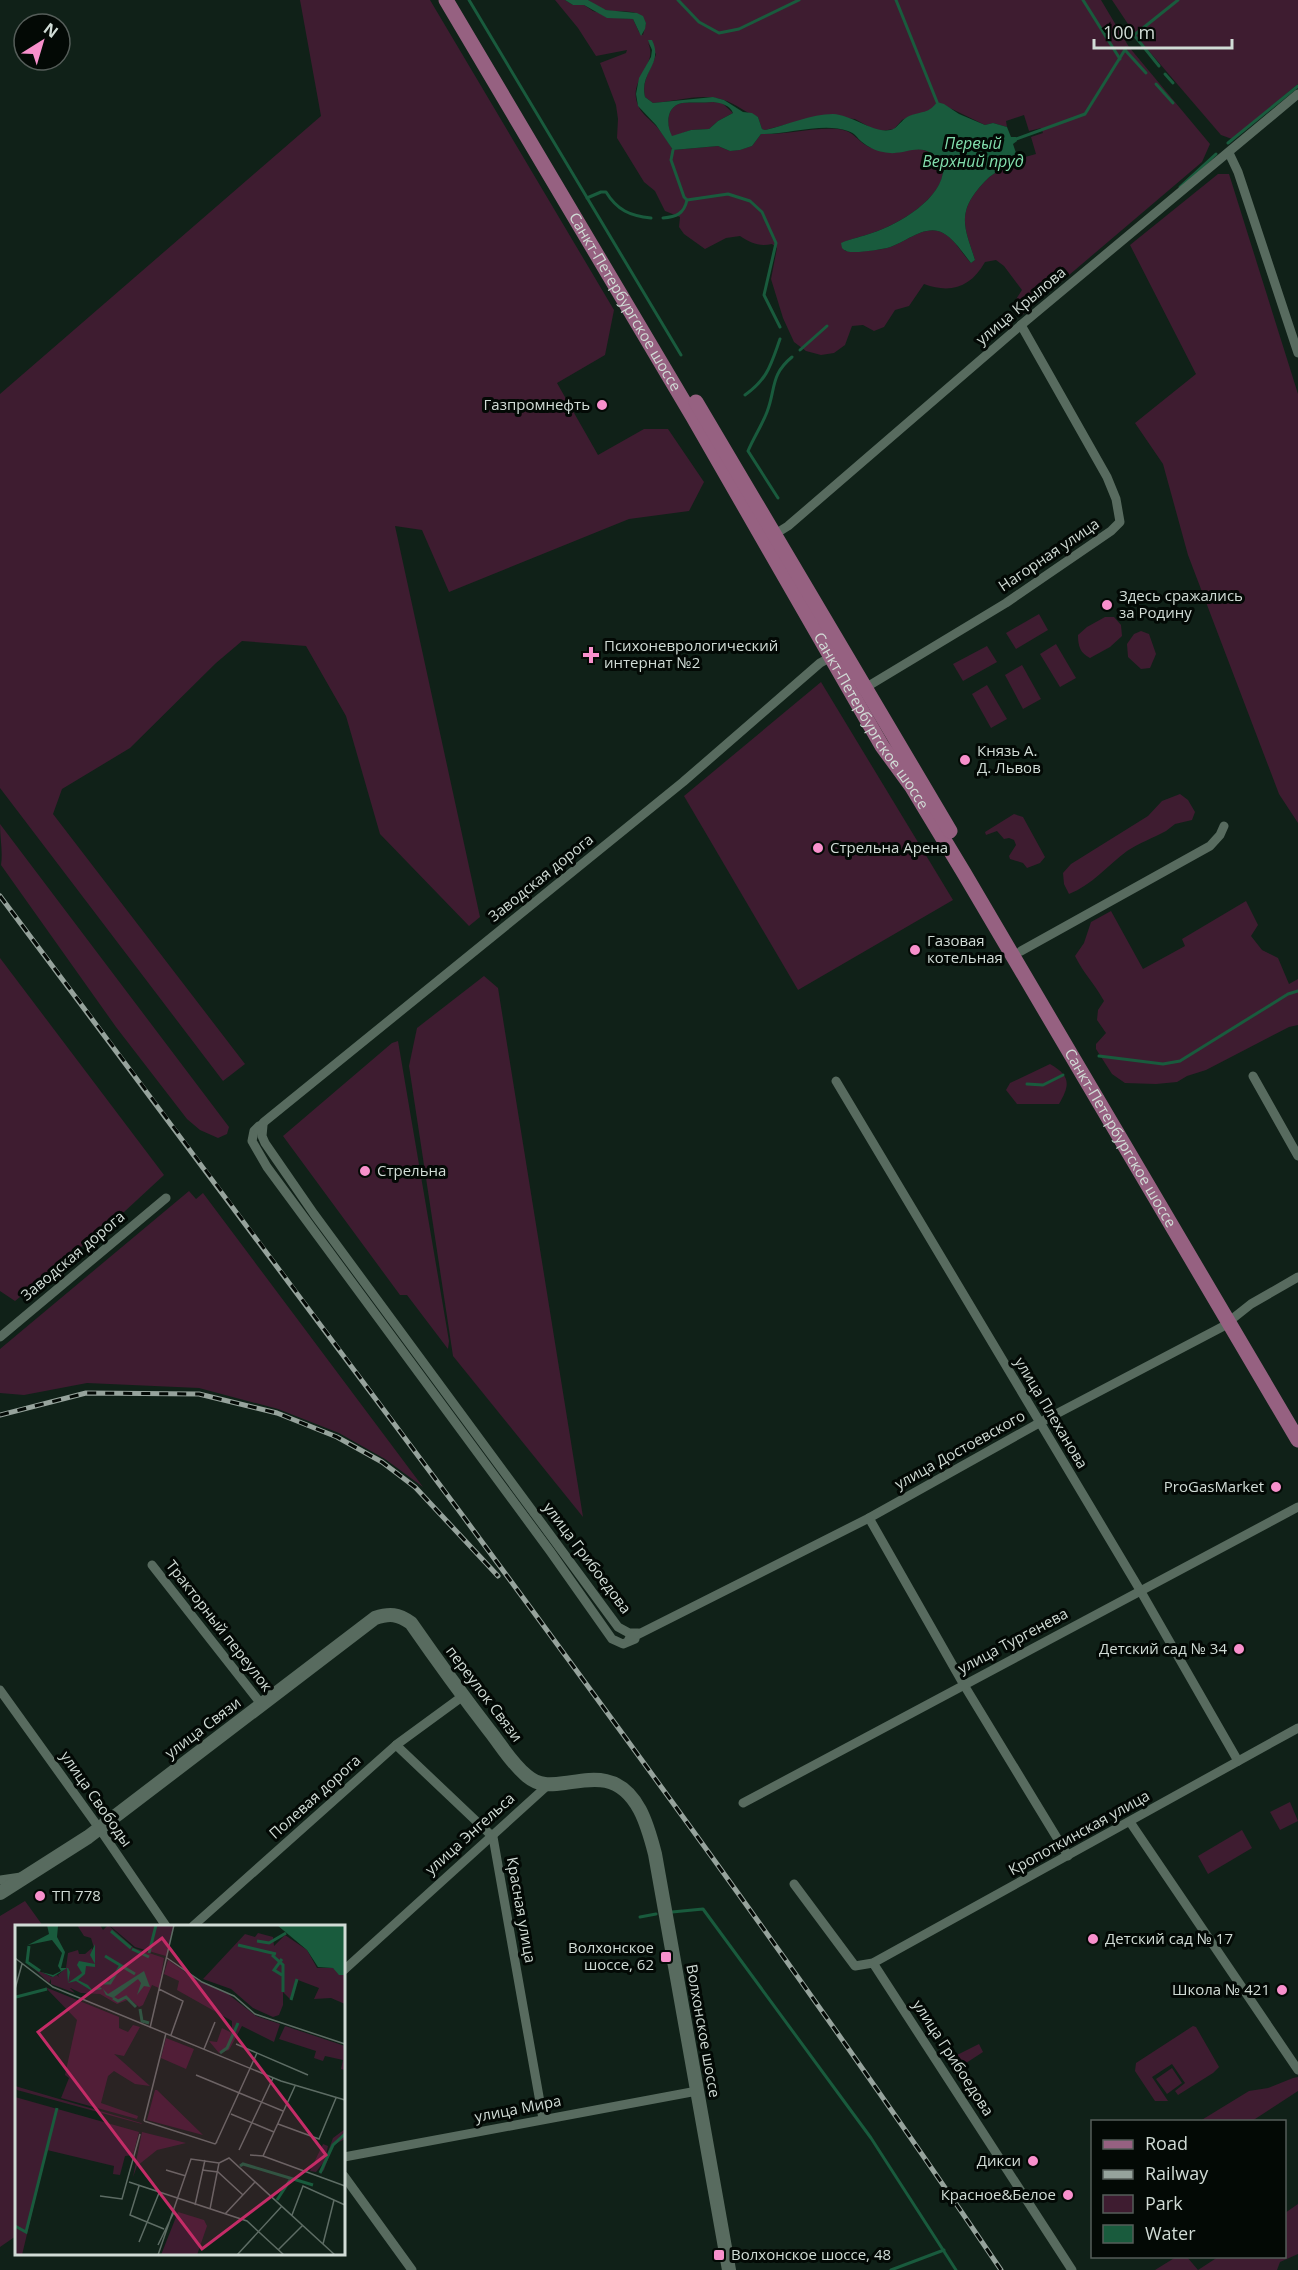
<svg xmlns="http://www.w3.org/2000/svg" width="1298" height="2270" font-family="'Open Sans',sans-serif">
<rect width="100%" height="100%" fill="#102118"/>
<g fill="#3e1c30" fill-rule="evenodd">
<path d="M300,0H430L614,310L605,355L557,383L598,455L644,429H668L704,482L689,511L629,519L449,592L422,530L395,526L480,917L469,926L380,834L346,716L306,646L242,641L216,663L130,748L62,789L53,814L245,1064L223,1081L0,788V394L321,116Z"/>
<path d="M555,0H565L573,5H584L593,11L618,18L633,19L639,32L643,35L646,23C638,6 622,14 606,10C599,8 594,4 588,0H1101L1129,47L1210,144L1202,162L1022,315L1013,304L1022,290L1004,266L996,260L985,262C971,287 951,294 924,284L909,306L895,310L884,327L874,331L863,325L852,326L845,345L834,353L821,355L806,351L794,342L783,318L771,279L777,248L772,244C759,247 751,243 740,236L726,238L705,249L684,234L679,227L680,217L665,211L655,191L644,182L617,138L618,119L616,105L600,63L626,53L627,50L596,56L578,28ZM648,43L656,54C652,69 641,80 645,97L653,103C675,102 702,92 724,100C736,104 746,113 758,117L762,129L765,130L819,116L855,119L873,129L881,131L894,129L902,120L913,115L925,114L934,107L952,109L985,125L993,123L1007,127L1006,121L1024,115L1029,131L1041,128L1043,133L1031,137L1036,154L1018,159L1017,156C1011,166 1005,167 995,173C987,178 981,185 975,193C957,217 967,234 975,260L971,263C962,254 955,239 943,233C925,223 904,244 887,248C873,251 859,252 845,251L842,243C852,238 862,237 872,233C897,225 938,201 943,174C945,163 940,158 931,153C913,143 891,155 872,148C857,143 856,131 838,129C812,127 786,135 761,134L752,146L739,150L730,151L718,146L673,150C668,142 663,134 657,127C651,120 641,114 638,105C627,80 659,65 648,43Z"/>
<path d="M1112,0H1298V84L1232,139L1221,135L1136,36Z"/>
<path d="M713,102L722,103L733,113L718,121L709,129L691,130L672,137C666,125 666,106 682,103C692,102 703,103 713,102Z"/>
<path d="M1218,174H1229L1298,394V823L1279,794L1188,555L1163,464L1135,423L1196,374L1130,245Z"/>
<path d="M1039,614L1048,630L1016,649L1006,633Z"/>
<path d="M1105,617H1114L1121,625L1122,636L1110,647L1090,658C1080,653 1078,646 1078,635L1087,627Z"/>
<path d="M1141,631L1149,634L1156,654L1150,668L1141,669L1128,657L1127,644L1134,634Z"/>
<path d="M1056,644L1076,678L1060,687L1040,654Z"/>
<path d="M987,646L997,662L963,681L953,664Z"/>
<path d="M1022,665L1041,699L1023,709L1005,675Z"/>
<path d="M821,682L953,900L798,990L684,796Z"/>
<path d="M987,685L1007,719L991,728L972,694Z"/>
<path d="M1180,794L1188,800L1195,812L1192,820L1175,824L1166,831C1153,838 1139,843 1127,851C1107,866 1092,885 1069,894L1064,884L1063,873L1071,864L1148,816L1162,801Z"/>
<path d="M1014,814L1023,817L1045,857L1040,863L1027,868L1023,863L1010,859L1009,856L1016,845L1014,840L1009,838L1004,839L997,831L986,835L985,832Z"/>
<path d="M0,824L229,1127L227,1134L218,1138L200,1130L187,1119L116,1027L1,865C3,852 0,838 0,824Z"/>
<path d="M1246,901L1258,925L1251,936L1262,950L1278,958L1289,984L1298,979V1025L1289,1027L1206,1070L1187,1076L1177,1082L1156,1084L1125,1083L1112,1074L1096,1049V1044L1106,1033L1097,1020L1098,1010L1104,1001C1095,984 1083,973 1075,956L1084,943L1091,922L1111,911L1143,969L1185,946L1182,939Z"/>
<path d="M0,958L164,1175L124,1212L15,1301L0,1291Z"/>
<path d="M484,976L498,988L583,1517L453,1356L409,1066L417,1028Z"/>
<path d="M398,1041L449,1341L448,1349L407,1295H400L283,1136L392,1043Z"/>
<path d="M1050,1064C1071,1076 1070,1085 1059,1104H1017L1006,1090L1010,1083Z"/>
<path d="M189,1191L196,1199L203,1193L423,1487L385,1459L339,1433L278,1409L199,1388L87,1383L24,1395L0,1393V1349Z"/>
<path d="M1290,1802L1298,1821L1280,1830L1270,1812Z"/>
<path d="M1242,1830L1252,1848L1208,1874L1198,1856Z"/>
<path d="M25,1901L43,1926H16V2236L0,2247V1916Z"/>
<path d="M1193,2026L1196,2027L1219,2067L1213,2073L1178,2095L1175,2091L1185,2083L1172,2064L1152,2077L1168,2101H1155L1135,2071L1136,2063Z"/>
<path d="M979,2044L983,2052L963,2065L957,2055Z"/>
<path d="M1172,2068L1182,2083L1167,2094L1156,2079Z"/>
<path d="M1298,2077V2091L1252,2121H1200L1249,2091L1268,2088L1293,2078Z"/>
<path d="M1298,2204V2254L1280,2262L1277,2270H1155L1176,2257H1187L1198,2270L1218,2257L1284,2256L1285,2213Z"/>
</g>
<g fill="#195b3d" fill-rule="evenodd">
<path d="M565,0H588L606,10L637,13L643,16L646,23L645,29L641,36L633,19L607,18L584,5H573Z"/>
<path d="M648,40H652C664,64 639,72 645,97L653,103L713,97L724,100L743,112L752,113L758,117L762,129L765,130C787,125 811,114 833,114C854,115 879,138 895,128C900,124 903,119 909,116C921,111 929,114 937,102L944,104L959,114L985,125L993,123L1007,127L1011,137H1016L1017,141L1013,144L1017,156C1011,166 1005,167 995,173C987,178 981,185 975,193C957,217 967,234 975,260L971,263C963,253 954,239 943,233C925,223 904,244 887,248C878,250 868,251 859,252C852,252 847,253 842,248L841,243C852,238 862,237 872,233C900,224 948,196 943,163C919,137 908,158 883,152C876,151 868,147 862,142C857,138 855,133 848,131C822,122 788,135 761,134L752,146L740,150L730,151L718,146L673,150L656,125L638,106L636,94L639,78L651,57L652,50ZM713,102C721,103 730,105 733,113L718,121L709,129L691,130L672,136C666,125 666,106 682,103C692,102 703,103 713,102Z"/>
</g>
<g fill="none" stroke-linecap="round" stroke-linejoin="round">
<g stroke="#195b3d" stroke-width="3">
<path d="M469,0L681,355"/>
<path d="M678,0L699,22L719,33L739,29L799,0"/>
<path d="M896,0L937,102"/>
<path d="M1083,0L1120,59"/>
<path d="M1134,35L1159,66"/>
<path d="M1133,36L1178,0"/>
<path d="M1125,50L1146,73"/>
<path d="M1165,74L1173,83"/>
<path d="M1156,84L1173,103"/>
<path d="M1016,139L1085,114L1126,48"/>
<path d="M1228,143L1298,86"/>
<path d="M673,150L671,160L684,197L687,200L728,194L750,201L762,212L776,243L764,295L780,327"/>
<path d="M1180,187L1216,154"/>
<path d="M587,198L601,192H606C617,210 630,216 651,218"/>
<path d="M663,218C676,217 684,214 687,200"/>
<path d="M800,350L827,326"/>
<path d="M745,395C768,379 771,364 780,339"/>
<path d="M778,498L748,451C754,437 762,425 767,412C776,389 770,375 792,357"/>
<path d="M1099,1056L1163,1064L1180,1061L1288,994L1298,991"/>
<path d="M1027,1084L1043,1085L1063,1075"/>
<path d="M672,1912L703,1909L871,2138L956,2270"/>
<path d="M640,1917L656,1914"/>
<path d="M891,2270L944,2250"/>
</g>
<g stroke="#586b5f" stroke-width="9">
<path d="M1229,153L1238,172L1298,353"/>
<path d="M772,536L788,526L1021,325L1298,94"/>
<path d="M865,688L1006,603L1111,531L1120,522L1116,499L1107,477L1021,325"/>
<path d="M1021,951L1210,846L1220,835L1224,826"/>
<path d="M1253,1076L1298,1156"/>
<path d="M836,1081L1140,1590L1238,1761"/>
<path d="M263,1125L262,1136L265,1143L314,1214L618,1627L629,1633H638"/>
<path d="M259,1126L254,1131L252,1141L267,1167L550,1551L612,1639L623,1644L635,1639"/>
<path d="M258,1129L264,1122L683,782L820,663L833,656"/>
<path d="M0,1337L166,1198"/>
<path d="M869,1518L964,1685L1068,1856"/>
<path d="M152,1565L262,1705"/>
<path d="M629,1639L869,1518L1039,1423L1222,1327L1251,1304L1298,1277"/>
<path d="M0,1690L99,1828L166,1926"/>
<path d="M396,1745L493,1837L543,2119"/>
<path d="M743,1803L1298,1507"/>
<path d="M1130,1822L1298,2070"/>
<path d="M0,1880L21,1877"/>
<path d="M794,1884L855,1966L873,1963L1298,1728"/>
<path d="M193,1926L396,1745L463,1696"/>
<path d="M873,1963L1072,2270"/>
<path d="M344,1970L548,1785"/>
<path d="M344,2157L697,2091"/>
<path d="M344,2176L412,2270"/>
</g>
<path stroke="#586b5f" stroke-width="14" d="M0,1893L88,1837L375,1618C390,1613 398,1614 411,1623C436,1659 462,1695 489,1730C501,1745 511,1763 527,1776C539,1786 550,1785 565,1783C579,1781 593,1778 606,1781C638,1788 648,1827 655,1854L729,2270"/>
<g stroke="#966181" stroke-width="15">
<path id="s1" d="M446,0L693,417L882,746L912,787L964,873L1298,1440"/>
<path d="M696,402L950,831"/>
</g>
<g stroke="#96a39c" stroke-width="5">
<g id="rail">
<path d="M0,896C154,1100 307,1306 460,1512C644,1762 827,2012 1001,2270"/>
<path d="M0,1415L86,1393L199,1394L277,1413L337,1437L382,1462L415,1487L498,1576"/>
</g>
</g>
<use href="#rail" stroke="#030905" stroke-width="3" stroke-dasharray="9" stroke-linecap="butt"/>
</g>
<g fill="#f890cc" stroke="#030905" stroke-width="2">
<circle cx="602" cy="405" r="6"/>
<circle cx="1107" cy="605" r="6"/>
<path d="M588 646h6v6h6v6h-6v6h-6v-6h-6v-6h6z"/>
<circle cx="965" cy="760" r="6"/>
<circle cx="818" cy="848" r="6"/>
<circle cx="915" cy="950" r="6"/>
<circle cx="365" cy="1171" r="6"/>
<circle cx="1276" cy="1487" r="6"/>
<circle cx="1239" cy="1649" r="6"/>
<circle cx="40" cy="1896" r="6"/>
<circle cx="1093" cy="1939" r="6"/>
<rect x="660" y="1951" width="12" height="12" rx="3"/>
<circle cx="1282" cy="1990" r="6"/>
<circle cx="1033" cy="2161" r="6"/>
<circle cx="1068" cy="2195" r="6"/>
<rect x="713" y="2249" width="12" height="12" rx="3"/>
</g>
<g text-anchor="middle" stroke-width="6" stroke-linejoin="round" paint-order="stroke">
<g font-size="15" fill="#d1dcd6" stroke="#030905">
<text dy="5" stroke="none"><textPath href="#s1" startOffset="351">Санкт-Петербургское шоссе</textPath></text>
<text transform="translate(1021 306) rotate(-40)" y="5">улица Крылова</text>
<text transform="translate(1049 555) rotate(-34)" y="5">Нагорная улица</text>
<text dy="5" stroke="none"><textPath href="#s1" startOffset="837">Санкт-Петербургское шоссе</textPath></text>
<text transform="translate(541 878) rotate(-39)" y="5">Заводская дорога</text>
<text dy="5" stroke="none"><textPath href="#s1" startOffset="1323">Санкт-Петербургское шоссе</textPath></text>
<text transform="translate(73 1256) rotate(-40)" y="5">Заводская дорога</text>
<text transform="translate(1051 1413) rotate(59)" y="5">улица Плеханова</text>
<text transform="translate(960 1450) rotate(-29)" y="5">улица Достоевского</text>
<text transform="translate(587 1558) rotate(53)" y="5">улица Грибоедова</text>
<text transform="translate(219 1626) rotate(52)" y="5">Тракторный переулок</text>
<text transform="translate(1013 1641) rotate(-28)" y="5">улица Тургенева</text>
<text transform="translate(484 1694) rotate(53)" y="5">переулок Связи</text>
<text transform="translate(203 1728) rotate(-37)" y="5">улица Связи</text>
<text transform="translate(315 1797) rotate(-42)" y="5">Полевая дорога</text>
<text transform="translate(96 1799) rotate(55)" y="5">улица Свободы</text>
<text transform="translate(1079 1833) rotate(-29)" y="5">Кропоткинская улица</text>
<text transform="translate(470 1834) rotate(-42)" y="5">улица Энгельса</text>
<text transform="translate(521 1910) rotate(80)" y="5">Красная улица</text>
<text transform="translate(703 2031) rotate(80)" y="5">Волхонское шоссе</text>
<text transform="translate(953 2058) rotate(57)" y="5">улица Грибоедова</text>
<text transform="translate(518 2109) rotate(-11)" y="5">улица Мира</text>
</g>
<g font-size="15" fill="#d1dcd6" stroke="#030905" text-anchor="start">
<text x="590" y="410" text-anchor="end">Газпромнефть</text>
<text x="1119" y="601">Здесь сражались<tspan x="1119" dy="17">за Родину</tspan></text>
<text x="604" y="651">Психоневрологический<tspan x="604" dy="17">интернат №2</tspan></text>
<text x="977" y="756">Князь А.<tspan x="977" dy="17">Д. Львов</tspan></text>
<text x="830" y="853">Стрельна Арена</text>
<text x="927" y="946">Газовая<tspan x="927" dy="17">котельная</tspan></text>
<text x="377" y="1176">Стрельна</text>
<text x="1264" y="1492" text-anchor="end">ProGasMarket</text>
<text x="1227" y="1654" text-anchor="end">Детский сад № 34</text>
<text x="52" y="1901">ТП 778</text>
<text x="1105" y="1944">Детский сад № 17</text>
<text x="654" y="1953" text-anchor="end">Волхонское<tspan x="654" dy="17">шоссе, 62</tspan></text>
<text x="1270" y="1995" text-anchor="end">Школа № 421</text>
<text x="1021" y="2166" text-anchor="end">Дикси</text>
<text x="1056" y="2200" text-anchor="end">Красное&amp;Белое</text>
<text x="731" y="2260">Волхонское шоссе, 48</text>
</g>
<g font-size="16" font-style="italic" fill="#82dead" stroke="#030905">
<text x="973" y="149">Первый<tspan x="973" dy="18">Верхний пруд</tspan></text>
</g>
</g>
<g transform="translate(15 1925)">
<rect width="330" height="330" fill="#102118"/>
<path d="M62,0H85L88,5L93,0L119,23L149,33L144,63L137,60L128,80L124,82L115,74L102,79L85,69L66,68L49,60L43,50L51,43L53,28L63,25L64,29H70L77,23L78,32L80,26L76,13L69,11ZM94,0H159L151,31L120,22ZM243,8L258,12L259,21L270,10L292,25L302,43H318L330,50V79L316,73L299,74L304,63L283,55L276,75L268,67V80L264,90L258,92L238,83L216,64L188,54L230,9L240,12ZM10,35L22,45L37,52L42,50L60,68L36,59V54L34,58ZM153,35L182,55L213,69L241,91L265,99L259,117L227,101L214,125L204,128L194,116L202,117L207,103L217,108V96L162,65L164,56L149,49ZM30,62L104,92V103L113,107L118,100L125,102L109,131L99,129L135,161L120,159L99,146L93,151L86,178L123,191L122,194L46,173L54,153L50,150L62,95ZM270,101L330,121V145L326,144L328,135L310,131L308,136L299,133L301,126L264,114ZM151,113L179,124L171,144L146,133ZM0,161L126,198L127,199L2,165ZM140,165H142L188,210L132,195ZM0,172L124,207L118,230L110,231L105,250L98,249L99,241L32,225L7,330H0ZM330,204V214L318,220L309,245L305,249L308,238L301,247L295,246L308,219L313,221L310,235L318,213ZM127,207L171,218L142,225L122,241L118,252ZM163,287L189,295L192,301L182,330H146Z" fill="#3e1c30"/>
<path d="M32,0L43,1L42,12L50,27L46,43H53L55,47L53,58L67,48L62,40L64,36L80,39L75,30L80,19V42L71,41L70,49L63,55L73,60L77,65L85,62L87,64L77,66L61,56L53,58L52,43L38,52L26,47L38,50L46,46L43,41L47,28L37,15L13,20L34,9ZM262,0H330V50H324L318,43L303,42L292,25ZM129,46L135,62L129,61L122,70L126,58L123,54L98,73L91,70L88,64L93,69Z" fill="#195b3d"/>
<path fill="none" stroke="#195b3d" stroke-width="3" d="M96,6L116,23M242,16L254,18L271,8M223,20L261,29M14,21L12,37L25,46M117,24L134,32M134,28L141,0M257,30L268,40V67M90,31L120,49M267,34L259,45L267,50M88,58H95L106,40M1,72L32,64M98,73L103,76L111,72L121,82M276,75L282,54M125,84L127,96L134,98M205,128L212,123L223,98M225,241L228,239L298,260M305,248L318,220L330,209M262,275L275,255M0,301L11,307L42,183"/>
<path fill="none" stroke="#5d6c64" stroke-width="1.5" d="M0,33L38,62L266,156L330,175M152,33L187,57L219,71L240,89L330,119M0,64L7,39M144,64L168,76L156,110M135,103L159,0M221,119L293,150M189,124L200,97M181,150L268,186M216,189L259,207M129,196L151,108M129,196L200,219L202,217M263,199L304,214L321,173M201,218L242,128M224,225L258,153M235,230L248,231L280,161M248,231L330,261M151,245L171,251M187,245L203,247L228,270M114,257L232,296L269,330M124,261L115,290L149,304M85,271L107,274L125,209M180,280L190,235M195,284L204,238L214,233L320,330M210,289L240,257M277,290L288,261L330,280M124,317L144,268M308,319L319,275M143,320L159,287M263,325L288,300M143,330L176,234L204,238M222,330L267,281"/>
<path fill="#c42c67" fill-opacity="0.15" stroke="#c42c67" stroke-width="3" d="M147,13L311,230L187,324L23,107Z"/>
<rect width="330" height="330" fill="none" stroke="#d1dcd6" stroke-width="3"/>
</g>
<rect x="1091" y="2120" width="195" height="138" fill="#030905" stroke="#555d59" stroke-width="1.5"/>
<rect x="1103" y="2140" width="30" height="9" fill="#966181" stroke="#555d59" stroke-width="1.5"/>
<text x="1145" y="2150" font-size="18" fill="#d1dcd6">Road</text>
<rect x="1103" y="2170" width="30" height="9" fill="#96a39c" stroke="#555d59" stroke-width="1.5"/>
<text x="1145" y="2180" font-size="18" fill="#d1dcd6">Railway</text>
<rect x="1103" y="2195" width="30" height="18" fill="#3e1c30" stroke="#555d59" stroke-width="1.5"/>
<text x="1145" y="2210" font-size="18" fill="#d1dcd6">Park</text>
<rect x="1103" y="2225" width="30" height="18" fill="#195b3d" stroke="#555d59" stroke-width="1.5"/>
<text x="1145" y="2240" font-size="18" fill="#d1dcd6">Water</text>
<g transform="translate(42 42) rotate(37)"><circle r="28" fill="#030905" stroke="#555d59" stroke-width="1.5"/>
<path d="M0-4.5L10 22L0 15L-10 22Z" fill="#f890cc"/>
<text y="-9" font-size="16" font-weight="bold" text-anchor="middle" fill="#d1dcd6">N</text>
</g>
<path d="M1094 39v9h138v-9" fill="none" stroke="#d1dcd6" stroke-width="3"/>
<text x="1103" y="39" font-size="18" fill="#d1dcd6" stroke="#030905" stroke-width="4.5" paint-order="stroke">100 m</text>
</svg>
